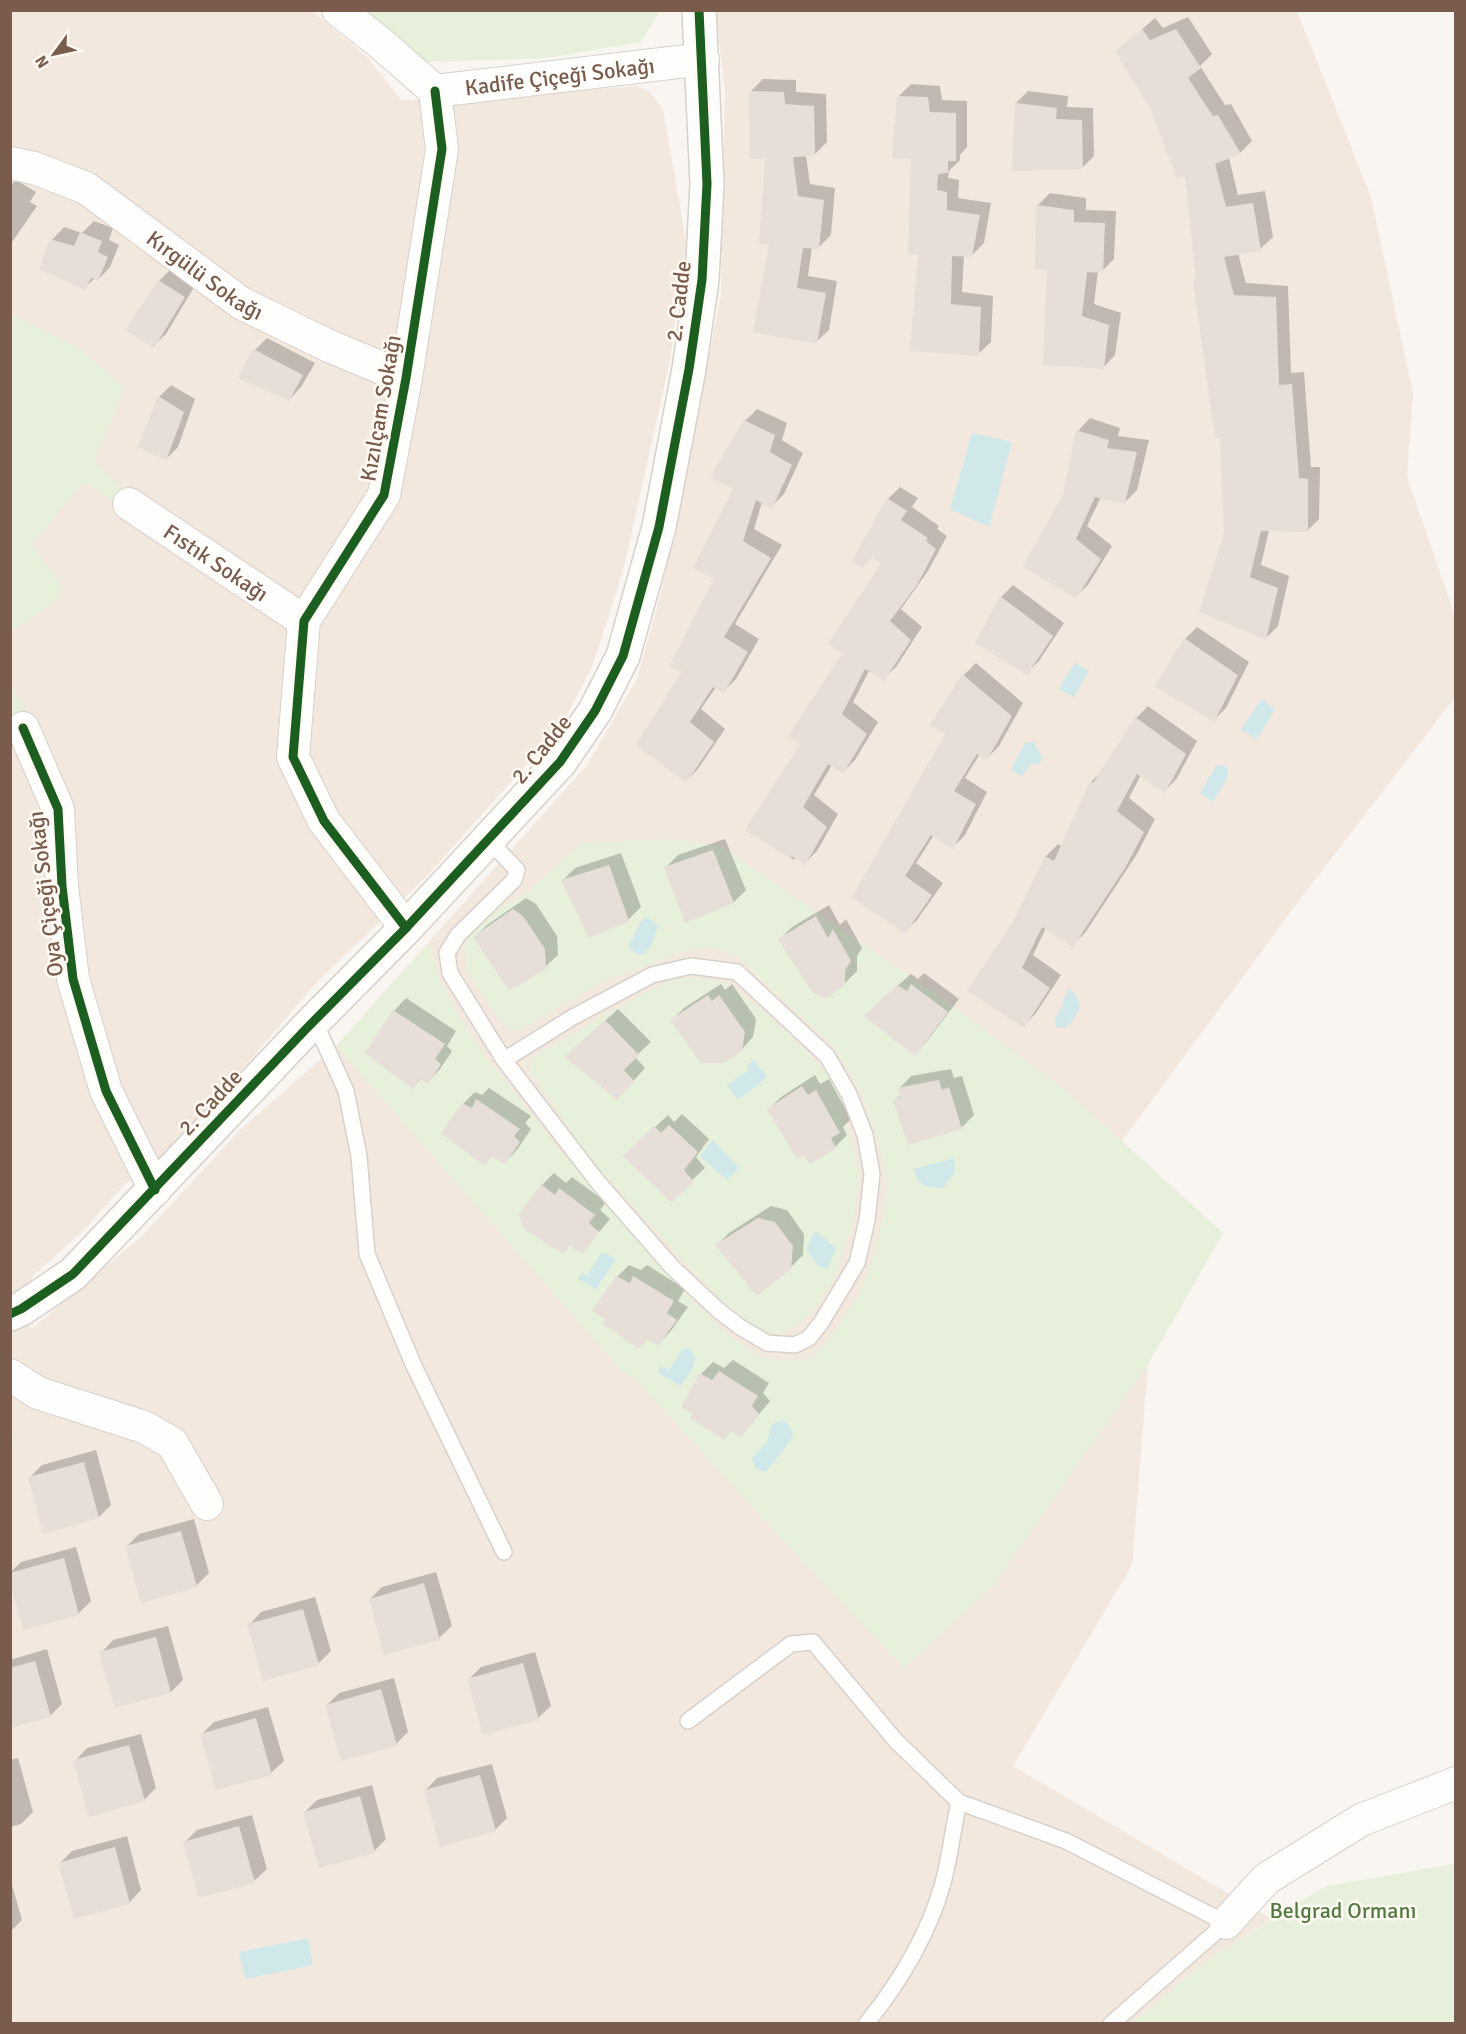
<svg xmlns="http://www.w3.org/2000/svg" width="1466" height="2034" font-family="Signika,sans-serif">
<rect width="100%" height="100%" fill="#f9f5f0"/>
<path fill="#f2e8de" d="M11,11H312L368,58L401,100H457L637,86L649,91L663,109L686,242L670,360L624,567L592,667L561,726L425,878L317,982L177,1145L124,1185L83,1231L32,1277L30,1330L142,1236L239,1131L336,1046L587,765L637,679L661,593L721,295L725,93L716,11H1297L1371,197L1413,394L1407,477L1455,616V697L1292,910L1122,1141L1223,1233L1148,1364L1132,1565L1013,1766L1272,1919L1206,1961L1132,2023H11L10,1452L18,1424L11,1446Z"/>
<g fill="#e7f0db">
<path d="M360,11H660L641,42L547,58L427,62Z"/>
<path d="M10,313L82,350L125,388L94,462L134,499L124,509L84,482L32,544L61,584V598L11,632Z"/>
<path d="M10,683L33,722L10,731Z"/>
<path d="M674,839L721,846L946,1001L1064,1089L1223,1233L1148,1364L992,1587L904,1668L777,1534L637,1381L619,1368L336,1046L429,943L437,974L453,1006L483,1053L560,1151L693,1302L726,1333L758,1356L785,1361L813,1358L831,1337L861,1291L878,1243L888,1184L878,1139L861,1092L833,1046L739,958L710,947L682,952L601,983L518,1031L506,1027L487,1002L466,969L464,939L502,907L530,890L581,843Z"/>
<path d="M676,978L709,979L734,987L792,1037L825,1071L840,1096L860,1175L852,1227L834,1280L812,1313L784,1333L772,1334L739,1318L680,1257L588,1157L529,1069L531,1058L641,995Z"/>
<path d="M1455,1864V2023H1132L1206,1961L1326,1886Z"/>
</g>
<g fill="#d0e8ea">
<path d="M972,433L1012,442L989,527L950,509Z"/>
<path d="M1075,663L1089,671L1074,697L1058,689Z"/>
<path d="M1261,699L1275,709L1257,739L1241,730Z"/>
<path d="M1035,742L1036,748L1042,756L1041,761L1035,765L1032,762L1022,776L1011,770L1025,743Z"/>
<path d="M1225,765C1234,775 1219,791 1213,802L1200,793L1216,766Z"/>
<path d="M645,917L652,920L658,926C653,943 646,967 628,946C636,937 636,924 645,917Z"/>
<path d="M1069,989L1076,995L1080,1008L1073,1020L1065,1028L1056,1027L1055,1017C1064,1008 1062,1000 1069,989Z"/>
<path d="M754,1060L767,1077L738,1100L727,1085L749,1070L747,1065Z"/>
<path d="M713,1140L739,1168L727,1180L700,1156Z"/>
<path d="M954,1158C957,1172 952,1178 942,1188C924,1186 919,1188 914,1169Z"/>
<path d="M815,1231L836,1248L827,1269L817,1265L807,1249Z"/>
<path d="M602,1252L616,1259L596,1289L578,1279L582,1273L587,1276Z"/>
<path d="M685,1348L691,1350L695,1358L693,1367L681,1386L657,1372L661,1366L669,1370L682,1349Z"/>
<path d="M784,1420L792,1430L793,1437L766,1472L756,1469L752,1459C755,1452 760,1451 765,1445C773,1435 764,1422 784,1420Z"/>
<path d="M308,1938L313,1965L245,1979L239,1952Z"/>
</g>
<g fill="#0003">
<path d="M1188,17L1212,54L1200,66L1225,105L1231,104L1252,141L1240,153L1229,158L1238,195L1265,191L1273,237L1260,249L1238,253L1246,283L1288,286L1291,373L1304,372L1311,467H1320L1319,519L1307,531L1269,530L1261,565L1289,576L1278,626L1266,638L1226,534L1222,436L1194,282L1197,279L1186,174L1153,109L1117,51L1155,18L1163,28Z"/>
<path d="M763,79L796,80V92L826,94L827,142L814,155H806L810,184L835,188L831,235L819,247H812L808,276L837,281L829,330L816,342L771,244L767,157L751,91Z"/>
<path d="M911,84L940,86L942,100L967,101V147L960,155V160L949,171L948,178L959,180L958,198L991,203L984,243L972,255H964L962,292L993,296L991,342L978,354L919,254L913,158L898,97Z"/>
<path d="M1028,91L1068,96L1067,107L1093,108L1094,156L1082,168L1016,103Z"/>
<path d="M16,180L36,192L30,202L37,206L10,245V186Z"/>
<path d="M1050,193L1086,198V210L1116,211L1114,259L1102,271H1098L1094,304L1121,313L1115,355L1103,368L1049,268L1038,205Z"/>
<path d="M94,221L113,228L109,240L119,245L110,267L98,280L95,278L84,288L52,240L64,227L82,233Z"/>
<path d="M171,269L196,284L166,334L153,346L159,281Z"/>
<path d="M267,338L315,363L301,387L289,400L255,350Z"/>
<path d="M171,385L195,399L178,447L165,460L140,446L159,397Z"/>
<path d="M757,409L787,423L782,440L803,453L784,494L771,507L762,502L754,529L782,545L735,624L759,639L736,679L724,691L716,687L701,709L725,729L698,769L686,781L684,672L716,578L735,488L745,421Z"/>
<path d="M1090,418L1120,428L1118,436L1149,440L1137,490L1125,502L1101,497L1087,526L1112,546L1088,585L1075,597L1065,495L1078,431Z"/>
<path d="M900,487L918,498L912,507L939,526L937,529L947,536L928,571L901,609L922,627L896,667L883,679L870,669L853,702L878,722L855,760L843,772L832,765L814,795L838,814L817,851L805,863L796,857L794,860L747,830L802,744L844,652L883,562L888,499Z"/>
<path d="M1013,585L1064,623L1039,661L1027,673L1001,597Z"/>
<path d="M1197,627L1249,662L1226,708L1214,720L1185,639Z"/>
<path d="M976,663L1023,703L999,746L987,758L980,754L965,778L987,792L965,835L953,847L934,835L916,863L943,883L917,920L904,932L853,897L947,734L932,724L964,675Z"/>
<path d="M1148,706L1197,741L1177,778L1165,791L1141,775L1129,798L1155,819L1137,854L1085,933L1072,945L1046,928L1033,955L1061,975L1036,1013L1024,1026L1013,923L1046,856L1058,844L1062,847L1091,782L1103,770L1136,718Z"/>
<path d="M725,839L746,890L734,902L665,868L678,855Z"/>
<path d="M621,853L641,907L629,919L590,936L563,880L575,868Z"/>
<path d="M526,898L536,904L557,936L558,955L545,967L475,937L487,925Z"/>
<path d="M829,905L840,925L846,919L862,948L857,956V971L844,984L780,939L792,927Z"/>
<path d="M924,973L959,999L927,1041L915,1054L878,1003L911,974L918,979Z"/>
<path d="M721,984L725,990L732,984L756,1019L753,1037L741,1050L672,1020L684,1008Z"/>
<path d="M406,998L456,1031L447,1046L452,1051L440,1069L428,1082L422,1078L413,1087L394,1011Z"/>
<path d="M618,1009L651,1042L635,1057L645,1068L629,1086L579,1045Z"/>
<path d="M951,1069L954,1078L962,1076L974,1115L962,1127L909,1143L894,1101L901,1095L899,1089L911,1076Z"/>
<path d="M815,1075L820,1084L829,1079L851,1119L843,1127L847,1135L835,1147L769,1109L781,1097Z"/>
<path d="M489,1088L531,1116L525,1123L531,1129L517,1150L505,1162L493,1155L484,1164L463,1104L475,1092L482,1095Z"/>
<path d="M682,1114L709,1139L696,1157L705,1168L671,1200L625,1156L668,1115L674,1122Z"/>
<path d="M554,1173L566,1183L572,1177L606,1202L600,1210L610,1219L582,1252L571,1244L542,1185Z"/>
<path d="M771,1206L787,1210L804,1234L803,1255L790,1268L717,1245L729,1233Z"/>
<path d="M629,1265L641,1270L647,1265L685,1289L678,1301L688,1307L670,1332L658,1344L617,1277Z"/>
<path d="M733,1360L769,1383L763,1393L770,1401L741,1436L701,1374L713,1362L724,1368Z"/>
<path d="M96,1450L111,1505L99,1517L29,1478L42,1465Z"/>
<path d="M194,1519L209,1573L196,1586L127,1546L139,1534Z"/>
<path d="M76,1547L91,1601L78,1614L10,1573L21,1562Z"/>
<path d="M436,1572L452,1626L439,1638L370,1599L382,1587Z"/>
<path d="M315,1597L331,1651L318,1664L249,1625L261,1612Z"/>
<path d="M168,1626L183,1680L171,1692L101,1653L113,1640Z"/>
<path d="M47,1649L62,1704L50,1716L10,1727V1660Z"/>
<path d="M535,1652L551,1706L538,1718L469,1679L481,1667Z"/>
<path d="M394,1678L408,1732L396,1744L327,1705L339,1693Z"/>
<path d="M268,1707L284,1761L271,1773L202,1734L214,1722Z"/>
<path d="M141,1734L156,1788L144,1800L75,1761L87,1748Z"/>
<path d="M18,1758L33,1812L21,1824L10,1827V1760Z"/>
<path d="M492,1764L507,1818L495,1830L425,1791L437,1778Z"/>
<path d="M372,1785L386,1839L374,1851L305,1812L317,1800Z"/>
<path d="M252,1815L267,1869L254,1881L185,1842L197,1830Z"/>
<path d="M127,1836L141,1890L129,1903L60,1863L72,1851Z"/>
<path d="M10,1878L22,1920L10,1932Z"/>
</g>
<g fill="#e6ded7">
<path d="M1142,29L1150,40L1176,29L1201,68L1188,78L1213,116L1218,115L1241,154L1215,164L1226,207L1253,203L1261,251L1224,257L1234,295L1276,297L1279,385L1292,384L1299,478L1308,479V532L1261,531L1250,577L1278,588L1266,640L1199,612L1224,533L1220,438H1215L1193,281H1196L1185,176L1177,179L1151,110L1115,51Z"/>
<path d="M749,91L784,92L785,104L814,106L815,156L793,157L798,196L824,200L819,249L803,248L797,288L826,293L817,344L753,332L769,245L759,244L765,159H750Z"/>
<path d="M897,96L928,97L930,112L956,113V161H948V173L938,174L937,190L947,192V210L980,215L972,257L952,256L951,304L981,307L979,356L910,351L918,255H908L911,159L892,158Z"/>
<path d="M1015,103L1057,108L1056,119L1082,120L1083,169L1012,171Z"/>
<path d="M1036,205L1074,210V222L1105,223L1103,273L1087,272L1082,316L1109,325L1104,369L1043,365L1047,270L1035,269Z"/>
<path d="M80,232L102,241L98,252L108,257L98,281L91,278L85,290L39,269L50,239L74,246Z"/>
<path d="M158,280L185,297L154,348L125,330Z"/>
<path d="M253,349L303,375L289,401L238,378Z"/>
<path d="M158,396L184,412L166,461L138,447Z"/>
<path d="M744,420L775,435L770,452L792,465L772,509L756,500L743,541L771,558L724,637L748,652L724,693L713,687L690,722L714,742L686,783L636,744L682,672L669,666L714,579L693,568L733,489L710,477Z"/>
<path d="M1076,430L1109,440L1107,448L1137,452L1125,504L1095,497L1076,539L1101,559L1076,599L1023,566L1063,495Z"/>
<path d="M887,498L907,511L901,520L928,538L926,541L936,549L917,585L890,621L911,640L884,681L865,669L842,714L867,734L843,774L828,764L803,807L827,827L805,865L790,855L794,861L745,830L800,744L788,736L842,653L828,644L881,563L872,557L863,568L852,561Z"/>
<path d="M1000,596L1053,636L1027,675L975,643Z"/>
<path d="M1184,638L1238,675L1214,722L1155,686Z"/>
<path d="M962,674L1012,716L987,760L977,754L954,791L976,804L953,849L931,835L905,876L932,895L905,934L852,897L945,734L930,725Z"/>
<path d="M1135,717L1186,754L1165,793L1137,774L1117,811L1144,832L1125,868L1073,947L1042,927L1022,968L1050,988L1024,1028L967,991L1012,923L1045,856L1054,861L1090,781L1093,783Z"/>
<path d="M713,850L734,903L685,923L664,867Z"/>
<path d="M609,865L629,921L589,938L561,880Z"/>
<path d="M513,909L523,916L545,949L546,969L509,991L473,937Z"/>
<path d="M816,916L828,938L833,929L851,961L845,970V985L826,999L813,993L778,939Z"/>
<path d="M911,984L948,1012L915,1056L864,1016L897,985L907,991Z"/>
<path d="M708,995L712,1001L719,995L745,1032L742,1051L724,1063H701L670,1020Z"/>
<path d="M393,1010L445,1044L435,1059L441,1064L428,1084L420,1079L413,1089L365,1053Z"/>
<path d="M605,1020L639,1055L624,1070L634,1081L617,1100L565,1057Z"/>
<path d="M939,1080L942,1090L949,1087L962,1129L908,1145L893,1101L900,1097L897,1088Z"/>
<path d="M802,1086L808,1095L816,1090L840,1133L831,1138L836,1148L810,1164L804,1155L797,1159L767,1109Z"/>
<path d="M476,1099L520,1129L514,1136L520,1142L505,1164L492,1156L484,1166L441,1133L462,1103L472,1108Z"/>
<path d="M669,1125L698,1152L684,1170L694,1182L671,1202L623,1156L654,1126L661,1133Z"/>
<path d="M541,1184L555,1195L559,1188L595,1215L589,1223L599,1232L582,1254L570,1245L563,1254L524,1229L519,1215Z"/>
<path d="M758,1218L775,1222L793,1246L791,1269L757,1296L715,1245Z"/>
<path d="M616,1276L630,1283L633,1276L674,1301L667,1313L677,1320L658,1346L648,1339L639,1349L603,1324L606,1319L592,1311Z"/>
<path d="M719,1371L758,1396L752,1406L759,1414L741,1437L731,1431L724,1440L690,1418L693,1414L681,1407L700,1373L712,1380Z"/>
<path d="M84,1462L99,1518L43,1534L28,1477Z"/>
<path d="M181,1531L197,1587L141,1603L125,1546Z"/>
<path d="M64,1558L79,1615L23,1630L10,1584V1573Z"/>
<path d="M424,1583L440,1640L384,1655L369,1599Z"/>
<path d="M303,1609L319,1665L263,1681L247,1624Z"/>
<path d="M156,1637L171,1693L115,1708L99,1652Z"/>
<path d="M35,1661L51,1717L10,1728V1668Z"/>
<path d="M523,1663L539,1720L483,1735L467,1679Z"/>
<path d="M381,1689L397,1746L341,1761L325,1705Z"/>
<path d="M256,1718L272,1775L216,1790L200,1734Z"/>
<path d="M129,1745L145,1801L89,1817L73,1760Z"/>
<path d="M480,1775L496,1831L440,1847L424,1790Z"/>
<path d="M360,1796L375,1853L319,1868L303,1812Z"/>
<path d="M239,1826L255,1883L199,1898L183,1842Z"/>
<path d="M115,1847L130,1904L74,1919L58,1863Z"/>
</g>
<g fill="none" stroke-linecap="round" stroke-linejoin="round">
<g stroke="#d7d1cb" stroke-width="18">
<g id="service">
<path d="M485,842L500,852L517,870L514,880L458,935L447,953L450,973L504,1060L597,1181L672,1267L718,1310L740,1327L767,1343L795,1345L809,1338L821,1323L857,1263L867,1220L872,1174L865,1135L849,1094L827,1056L737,972L691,966L652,975L573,1017L504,1060"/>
<path d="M314,1020L346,1091L359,1156L367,1254L414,1366L504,1552"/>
<path d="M688,1721L791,1644L813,1642L896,1741L959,1802L1066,1841L1226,1923L1111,2024"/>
<path d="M866,2024C900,1982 928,1936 943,1883C950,1857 953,1828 959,1802"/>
</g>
</g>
<g stroke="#d7d1cb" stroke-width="34">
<g id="minor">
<path id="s1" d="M338,10L378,41L435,91L703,59"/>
<path id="s2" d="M10,163L34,168L86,188L241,303L329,346L406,378"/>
<path id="s3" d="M129,504L304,621"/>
<path d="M23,728L58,809L62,886L73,979L106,1091L155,1190"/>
<path d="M406,928L324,821L293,757L304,621L384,495L406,378L442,149L435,91"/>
<path d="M10,1375L38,1393L144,1427L172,1443L207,1504"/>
<path d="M1226,1923L1266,1879L1361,1820L1456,1783"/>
</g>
</g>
<g stroke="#d7d1cb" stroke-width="36">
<path id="tertiary" d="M10,1314L21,1309L73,1274L307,1028L406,928L560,762L595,711L623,656L659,527L689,369L702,280L707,184L699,10"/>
</g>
<use href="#service" stroke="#fefefd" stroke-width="15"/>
<use href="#minor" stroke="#fefefd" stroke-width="32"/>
<use href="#tertiary" stroke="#fefefd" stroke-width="33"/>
<g stroke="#fffaf3" stroke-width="13">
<g id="cycleway">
<path d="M23,728L58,809L62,886L73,979L106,1091L155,1190"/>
<path d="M406,928L324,821L293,757L304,621L384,495L406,378L442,149L435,91"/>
<path d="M10,1314L21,1309L73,1274L307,1028L406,928L560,762L595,711L623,656L659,527L689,369L702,280L707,184L699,10"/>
</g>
</g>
<use href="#cycleway" stroke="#1b5e20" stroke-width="9"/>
</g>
<g text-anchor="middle" stroke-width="5" stroke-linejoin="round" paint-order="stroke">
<g font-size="22" fill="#7a5c4d" stroke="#fffaf3">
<text dy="8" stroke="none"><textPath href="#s1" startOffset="252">Kadife Çiçeği Sokağı</textPath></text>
<text dy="8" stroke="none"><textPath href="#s2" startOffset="228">Kırgülü Sokağı</textPath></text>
<text transform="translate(678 301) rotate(-83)" y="8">2. Cadde</text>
<text transform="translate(380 408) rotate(-80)" y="8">Kızılçam Sokağı</text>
<text dy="8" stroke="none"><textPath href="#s3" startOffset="105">Fıstık Sokağı</textPath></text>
<text transform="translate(541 749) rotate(-51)" y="8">2. Cadde</text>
<text transform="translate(45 894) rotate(-97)" y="8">Oya Çiçeği Sokağı</text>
<text transform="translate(210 1102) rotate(-47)" y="8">2. Cadde</text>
</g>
<g font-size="22" fill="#537a41" stroke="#fffaf3">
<text x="1343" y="1918">Belgrad Ormanı</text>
</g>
</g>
<rect width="1466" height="2034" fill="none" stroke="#7a5c4d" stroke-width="24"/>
<g transform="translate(54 54) rotate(237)" stroke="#fffaf3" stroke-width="4.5" paint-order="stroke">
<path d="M0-4.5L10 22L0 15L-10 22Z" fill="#7a5c4d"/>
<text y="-9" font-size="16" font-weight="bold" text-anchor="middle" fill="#7a5c4d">N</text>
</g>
</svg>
